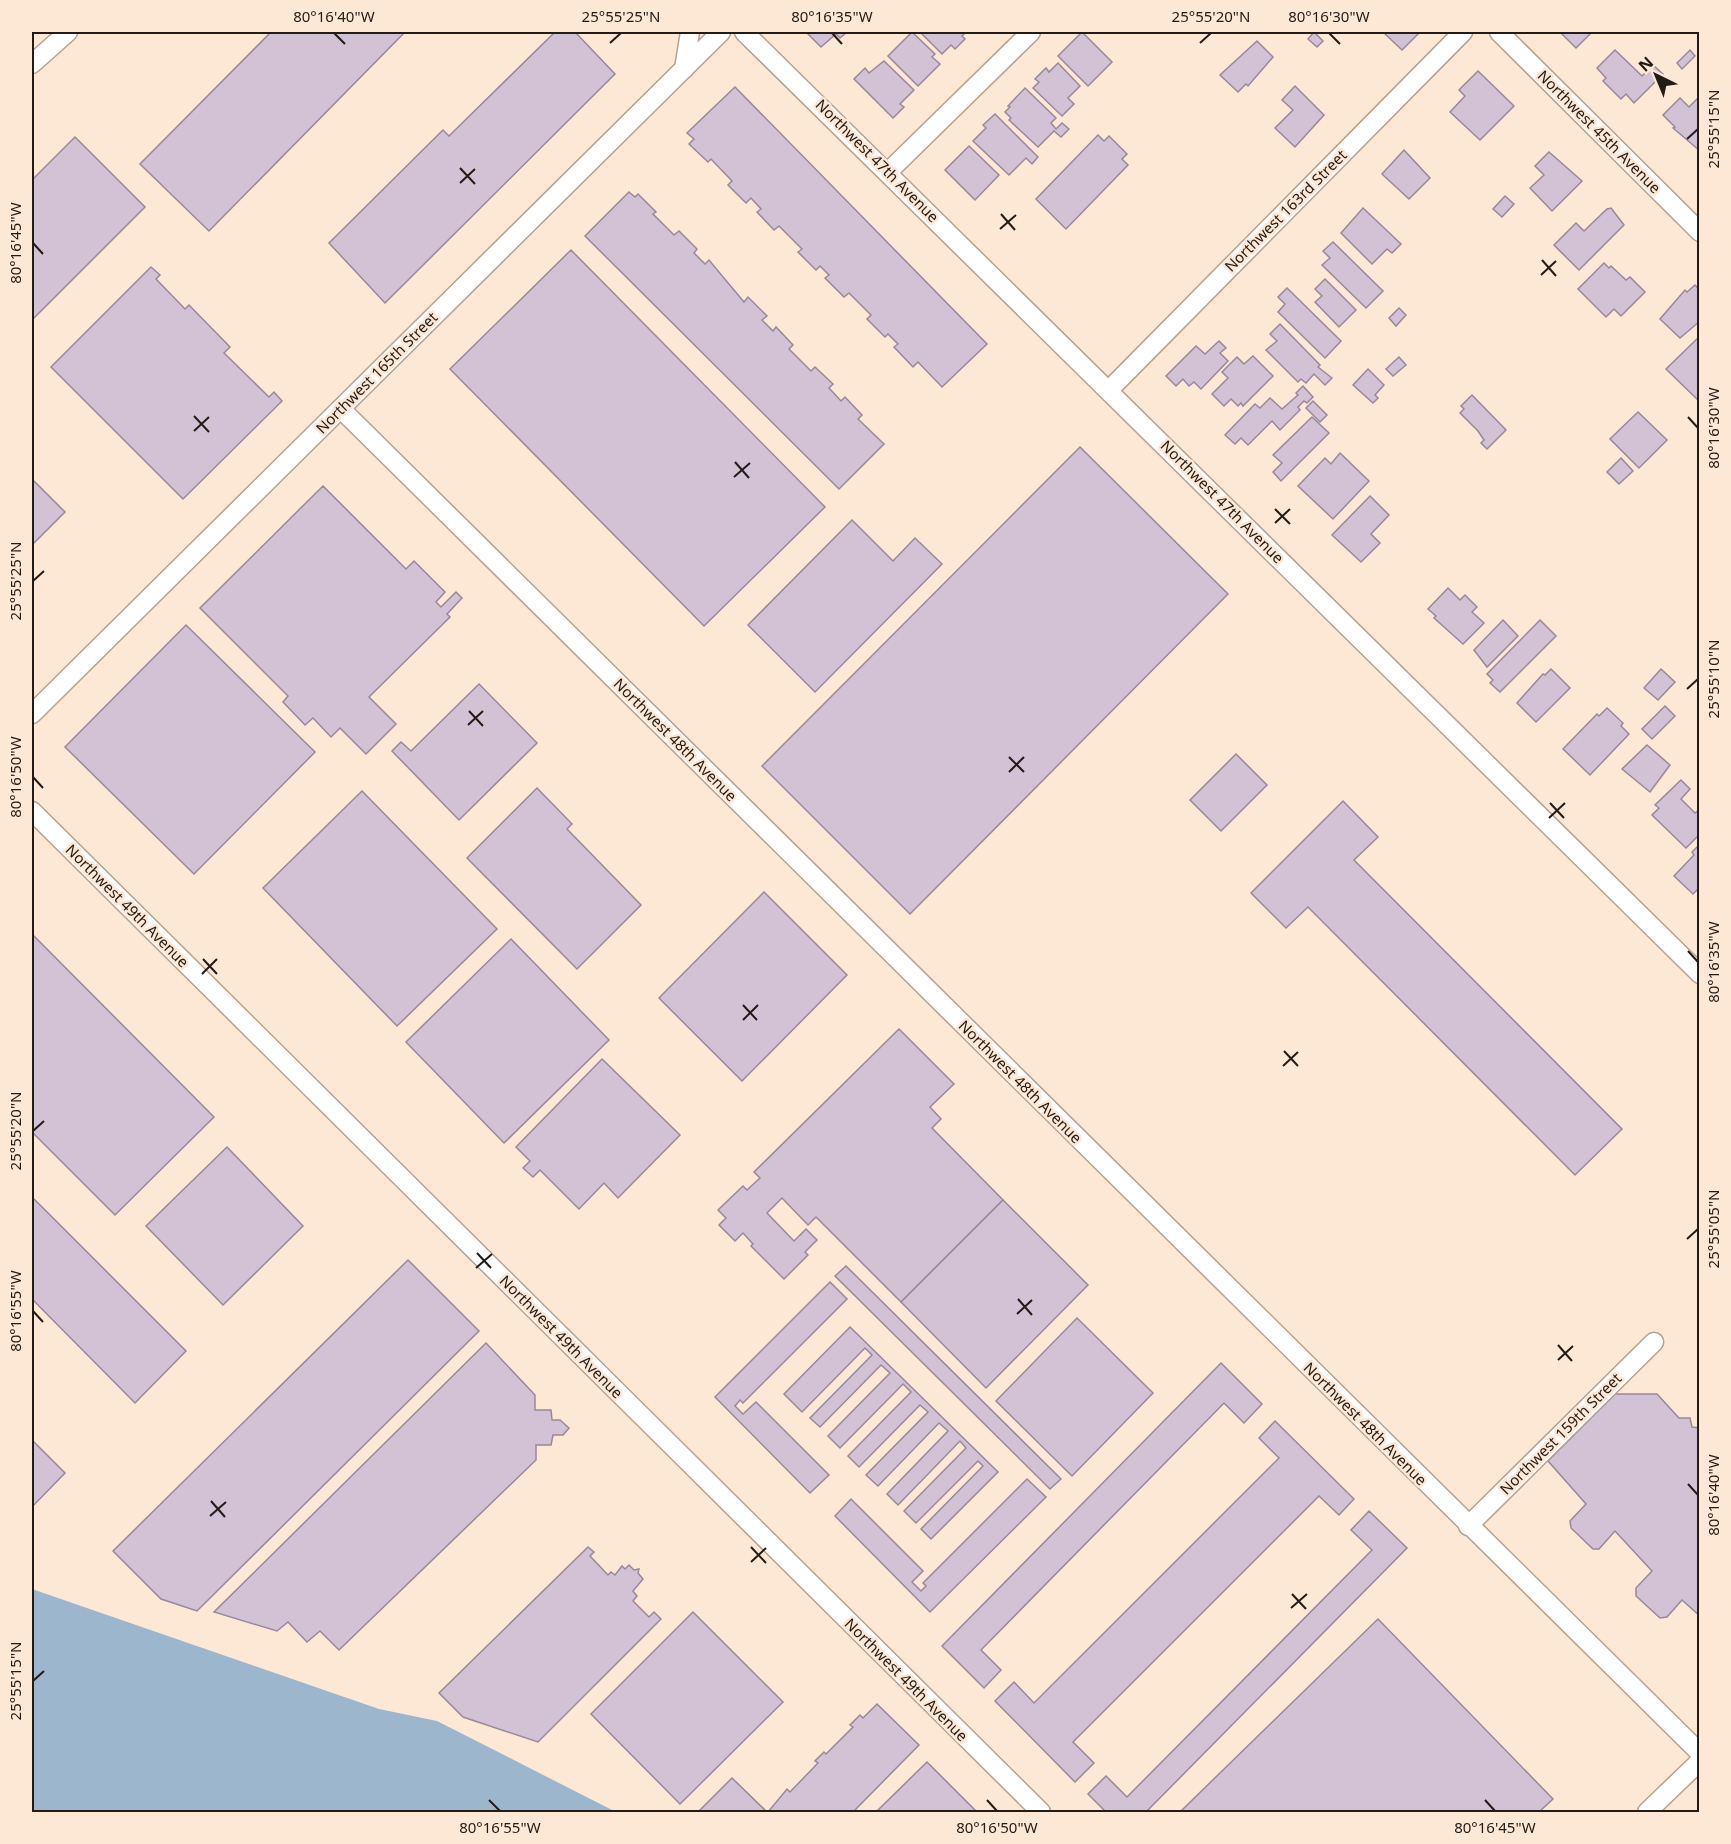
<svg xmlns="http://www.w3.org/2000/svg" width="1731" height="1844" font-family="'Noto Sans',sans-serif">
<rect width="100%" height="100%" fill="#fde7d5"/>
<path fill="#9cb7cd" d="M32,1589L379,1709L437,1721L616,1812H32Z"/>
<g fill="#d3c1d6" stroke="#99889c" stroke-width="1.5">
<path d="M271,32H405L209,231L140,164Z"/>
<path d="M555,32H575L615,74L385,303L329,243L443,130L449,136Z"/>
<path d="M806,32H847L840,38L836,34L821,47Z"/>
<path d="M912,32L935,54L932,57L940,64L918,86L888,56Z"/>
<path d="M920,32H966L962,36L965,39L955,49L951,45L942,54Z"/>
<path d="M1082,32L1112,62L1088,86L1058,56Z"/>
<path d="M1314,32L1323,41L1317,47L1308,39Z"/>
<path d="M1383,32H1420L1402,50Z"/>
<path d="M1560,32H1592L1576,48Z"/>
<path d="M1257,41L1273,57L1248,86L1246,84L1238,92L1220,75Z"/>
<path d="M1615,50L1642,76L1653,65L1663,74L1634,103L1626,94L1621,99L1603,81L1606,78L1597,68Z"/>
<path d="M1690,50L1695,56L1682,69L1677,63Z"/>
<path d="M884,61L914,90L900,104L904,107L893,118L854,79L865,68L869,73Z"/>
<path d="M1058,63L1080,86L1068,98L1074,104L1062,116L1033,88L1039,82L1035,79L1046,68L1049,72Z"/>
<path d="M1478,71L1514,106L1480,140L1450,112L1465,96L1459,90Z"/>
<path d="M1295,86L1324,115L1295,147L1275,128L1293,110L1282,100Z"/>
<path d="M735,87L987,344L942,387L918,362L913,367L894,347L898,344L888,334L885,337L867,319L871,315L849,293L844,297L825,278L829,275L820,266L816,270L798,252L802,249L779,226L774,230L757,212L761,209L751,198L746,203L728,185L732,181L711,159L708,162L689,144L694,139L687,133Z"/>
<path d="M1025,88L1056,118L1051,123L1056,129L1062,123L1069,129L1061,137L1054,131L1038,147L1009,120L1011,118L1005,112L1010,107L1008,106Z"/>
<path d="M1680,98L1689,107L1697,99L1700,101V151L1673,128L1675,127L1663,115Z"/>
<path d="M995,114L1038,157L1032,164L1026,158L1009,175L973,141L986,128L983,125Z"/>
<path d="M1098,135L1104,141L1109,136L1127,154L1122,159L1128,165L1066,229L1036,199Z"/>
<path d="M75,137L145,207L32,320V180Z"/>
<path d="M969,146L999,175L975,200L945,170Z"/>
<path d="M1404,150L1430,178L1409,199L1382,174Z"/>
<path d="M1549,152L1582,181L1552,211L1530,188L1544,175L1535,166Z"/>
<path d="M629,192L635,197L638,194L656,212L653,214L674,235L679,231L697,249L694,253L705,264L709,260L744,302L748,297L767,316L762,320L773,331L776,327L793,345L789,349L811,371L815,367L833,384L829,388L841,401L845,397L862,415L858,419L884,444L839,489L585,236Z"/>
<path d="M1505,196L1514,204L1502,217L1493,209Z"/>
<path d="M1363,208L1401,244L1392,253L1387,249L1372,264L1341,233Z"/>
<path d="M1611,208L1624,225L1579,270L1554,245L1576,223L1584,231L1607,209Z"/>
<path d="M1333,242L1383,291L1366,308L1322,265L1330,258L1323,251Z"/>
<path d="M571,250L825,507L704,626L450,369Z"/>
<path d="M1604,263L1609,268L1611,266L1626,280L1630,277L1645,292L1621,316L1614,309L1606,317L1578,289Z"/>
<path d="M151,267L160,275L156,279L185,309L189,305L230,347L224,353L269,397L274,392L282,401L183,499L51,367Z"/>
<path d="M1325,279L1356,310L1339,327L1315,302L1322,296L1315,289Z"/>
<path d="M1695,285L1700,290V321L1680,338L1660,319L1685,290L1687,292Z"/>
<path d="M1287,288L1341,341L1325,358L1278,312L1285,304L1278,297Z"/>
<path d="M1399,308L1406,315L1396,326L1389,318Z"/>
<path d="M1280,324L1320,365L1318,367L1332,378L1325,385L1314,374L1306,383L1301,379L1298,382L1266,350L1277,341L1270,334Z"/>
<path d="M1700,336V402L1666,369Z"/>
<path d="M1219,341L1226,348L1220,353L1228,361L1201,389L1194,382L1189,386L1183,379L1176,386L1166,376L1196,346L1205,354Z"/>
<path d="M1253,356L1273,376L1243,406L1241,403L1238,406L1231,399L1224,406L1212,394L1228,378L1222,372L1237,357L1244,364Z"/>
<path d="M1399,357L1406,365L1393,376L1386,369Z"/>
<path d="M1368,369L1384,385L1375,395L1378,398L1373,403L1353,385Z"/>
<path d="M1303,386L1313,397L1307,403L1304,401L1298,407L1300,410L1280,430L1272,421L1248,445L1241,438L1235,444L1225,435L1255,404L1260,408L1270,398L1282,409L1298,395L1296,393Z"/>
<path d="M1472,395L1506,430L1487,449L1481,443L1484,440L1478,431L1460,413L1464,409L1461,406Z"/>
<path d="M1313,401L1327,415L1320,422L1306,408Z"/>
<path d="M1638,412L1667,440L1639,468L1610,439Z"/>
<path d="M1312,417L1329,433L1281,481L1273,472L1282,463L1273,455Z"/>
<path d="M1080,447L1228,594L910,914L762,766Z"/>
<path d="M1340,453L1369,481L1333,519L1298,486L1325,458L1331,464Z"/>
<path d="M1621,458L1633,471L1619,484L1607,472Z"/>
<path d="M32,479L65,512L32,545Z"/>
<path d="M323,486L406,569L414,561L445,592L436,602L441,607L456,592L462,598L447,614L450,617L369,697L396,724L366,754L340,728L331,737L313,718L305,725L283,702L288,696L200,608Z"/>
<path d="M1370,496L1389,515L1371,534L1380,543L1361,562L1332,535Z"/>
<path d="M852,520L893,561L915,538L942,564L815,692L748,625Z"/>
<path d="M1448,588L1460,600L1465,595L1477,607L1472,612L1484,623L1463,644L1434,618L1436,616L1428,609Z"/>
<path d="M1503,620L1518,636L1487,667L1474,650Z"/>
<path d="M1540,620L1556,636L1500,692L1490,683L1493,680L1487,674Z"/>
<path d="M186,625L315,752L194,874L65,747Z"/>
<path d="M1551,669L1570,688L1536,722L1517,703L1543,674L1545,675Z"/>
<path d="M1661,669L1675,682L1658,700L1644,688Z"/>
<path d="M479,684L537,743L459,820L392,751L401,742L411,751Z"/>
<path d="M1665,706L1675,716L1652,739L1642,729Z"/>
<path d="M1607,708L1623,723L1621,726L1629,734L1590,775L1563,749L1597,714L1599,716Z"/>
<path d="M1647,745L1670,765L1650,792L1622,769Z"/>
<path d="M1236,754L1267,785L1221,831L1190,800Z"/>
<path d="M1681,780L1690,789L1681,799L1695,813L1700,809V834L1686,848L1652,815L1659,808L1655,805Z"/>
<path d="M537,788L572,824L567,829L641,905L577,969L467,858Z"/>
<path d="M362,791L497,929L397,1026L263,888Z"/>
<path d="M1343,801L1378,837L1354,860L1622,1129L1575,1175L1308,907L1286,928L1251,893Z"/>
<path d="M1700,844V887L1693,894L1674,876L1694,855L1692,852Z"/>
<path d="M764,892L847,975L742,1081L659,998Z"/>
<path d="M32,934L214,1117L115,1215L32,1132Z"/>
<path d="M511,939L609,1040L504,1143L406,1042Z"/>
<path d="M899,1029L954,1084L930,1107L941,1119L932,1128L1003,1200L901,1302L816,1217L808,1225L782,1198L767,1213L794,1241L806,1229L817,1240L805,1252L808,1255L784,1279L751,1246L753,1244L743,1233L735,1241L719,1225L726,1218L718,1210L743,1186L747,1190L760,1178L754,1172Z"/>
<path d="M602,1059L680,1135L618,1198L604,1183L579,1209L540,1170L533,1177L523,1168L530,1161L516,1147Z"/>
<path d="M227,1147L303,1226L223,1305L146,1226Z"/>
<path d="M32,1197L186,1351L135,1403L32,1299Z"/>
<path d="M1003,1200L1088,1285L986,1388L901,1302Z"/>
<path d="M408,1260L479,1331L197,1611L161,1599L113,1551Z"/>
<path d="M846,1266L1061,1479L1050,1489L835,1276Z"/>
<path d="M830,1282L847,1299L743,1403L740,1400L735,1406L743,1414L756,1402L829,1475L810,1493L715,1397Z"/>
<path d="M1077,1318L1153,1393L1072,1476L996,1401Z"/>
<path d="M850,1327L998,1472L931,1539L921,1529L983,1466L978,1461L916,1523L904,1511L966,1448L960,1441L898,1505L887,1494L948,1431L939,1423L878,1486L866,1475L928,1412L920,1405L859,1467L848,1456L911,1392L903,1384L840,1448L828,1436L890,1373L881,1365L820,1427L810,1418L872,1355L865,1348L802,1412L784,1394Z"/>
<path d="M486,1343L535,1395V1410H551L552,1420H560L569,1428L563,1435H553L551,1445H536V1460L339,1650L320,1631L307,1642L288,1622L277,1631L214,1612Z"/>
<path d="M1221,1363L1262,1404L1244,1423L1224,1403L981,1650L1001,1670L984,1688L942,1646Z"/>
<path d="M1615,1394H1657L1679,1418H1690L1692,1427L1700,1428V1616L1682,1600L1667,1617L1660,1618L1636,1596V1588L1652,1571L1615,1531L1599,1549H1593L1571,1528L1570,1521L1586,1504L1548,1461Z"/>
<path d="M1275,1421L1354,1499L1339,1515L1319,1496L1073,1742L1094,1763L1075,1782L995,1701L1014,1682L1034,1703L1279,1458L1259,1438Z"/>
<path d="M32,1440L65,1473L32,1507Z"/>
<path d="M1027,1479L1046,1497L930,1612L835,1516L851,1499L923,1571L912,1582L921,1591L926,1586L923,1583Z"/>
<path d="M1369,1511L1407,1548L1146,1812H1106L1088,1794L1106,1776L1127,1797L1372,1550L1351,1530Z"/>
<path d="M588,1547L594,1552L590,1556L608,1575L611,1572L615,1575L622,1566L625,1569L629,1565L634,1570L639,1569L638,1573L643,1579L633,1591L637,1596L633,1601L649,1617L654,1612L661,1619L538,1742L463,1717L439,1693Z"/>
<path d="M693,1612L783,1702L680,1804L591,1714Z"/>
<path d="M1378,1619L1553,1799L1539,1812H1180Z"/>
<path d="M877,1704L919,1745L853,1812H768L787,1789L790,1792L818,1763L815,1761L824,1752L826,1754L853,1727L850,1725L860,1715L863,1718Z"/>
<path d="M927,1762L977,1812H876Z"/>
<path d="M732,1778L767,1812H698Z"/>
</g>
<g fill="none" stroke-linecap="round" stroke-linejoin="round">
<g stroke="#b6a290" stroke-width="21">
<g id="minor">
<path d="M744,32L1700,974"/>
<path d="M1499,32L1700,232"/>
<path d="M32,64L68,32"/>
<path d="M684,69L690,32"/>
<path d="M888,172L1031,32"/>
<path d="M1109,390L1463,32"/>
<path d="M341,409L1700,1753"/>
<path d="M32,714L721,32"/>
<path d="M32,811L1041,1812"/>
<path d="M1468,1526L1654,1342"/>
<path d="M1647,1812L1700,1761"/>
</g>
</g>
<use href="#minor" stroke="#fff" stroke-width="18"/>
</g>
<path fill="none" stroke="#231b15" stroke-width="2" d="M334,33L345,44M832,33L842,44M1329,33L1340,44M610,43L621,33M1200,43L1211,33M1687,139L1698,129M460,168L475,184M460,183L475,169M1001,214L1015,230M1000,229L1016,215M33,243L43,254M1542,260L1556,276M1541,275L1556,261M194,416L209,432M1688,417L1698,428M194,431L209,417M735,462L749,478M734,477L750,463M1275,509L1290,524M1275,523L1290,509M33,581L44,571M1687,689L1698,679M469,711L483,726M468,725L483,711M1009,757L1024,772M1009,772L1024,757M33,777L43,788M1550,803L1564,818M1549,818L1565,803M1688,951L1698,962M203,959L217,974M202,974L217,959M743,1005L757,1020M743,1020L758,1005M1284,1051L1298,1066M1283,1066L1298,1052M33,1131L44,1121M1687,1239L1698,1229M477,1253L491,1268M476,1268L492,1254M1018,1299L1032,1315M33,1311L43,1322M1017,1314L1032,1300M1558,1345L1572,1361M1558,1360L1573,1346M1688,1484L1698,1495M211,1501L225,1517M210,1516L226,1502M751,1547L766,1563M751,1562L766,1548M1292,1594L1306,1609M1291,1608L1307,1594M33,1681L44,1671M489,1800L500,1811M987,1800L997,1811M1485,1800L1495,1811"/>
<g text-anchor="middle" stroke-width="5" stroke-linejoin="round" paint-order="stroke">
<g font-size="15" fill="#231b15" stroke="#fde7d5">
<text transform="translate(1599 132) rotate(45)" y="5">Northwest 45th Avenue</text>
<text transform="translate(877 161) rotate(45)" y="5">Northwest 47th Avenue</text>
<text transform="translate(1286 211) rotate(-45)" y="5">Northwest 163rd Street</text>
<text transform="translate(377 373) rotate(-45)" y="5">Northwest 165th Street</text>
<text transform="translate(1222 502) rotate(45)" y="5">Northwest 47th Avenue</text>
<text transform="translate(675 740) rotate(45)" y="5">Northwest 48th Avenue</text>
<text transform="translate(127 906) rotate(45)" y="5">Northwest 49th Avenue</text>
<text transform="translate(1020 1082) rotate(45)" y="5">Northwest 48th Avenue</text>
<text transform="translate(561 1337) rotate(45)" y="5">Northwest 49th Avenue</text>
<text transform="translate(1365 1424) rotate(45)" y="5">Northwest 48th Avenue</text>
<text transform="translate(1561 1434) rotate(-45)" y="5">Northwest 159th Street</text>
<text transform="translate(906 1680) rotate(45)" y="5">Northwest 49th Avenue</text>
</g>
</g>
<rect width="1731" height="1844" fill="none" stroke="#fde7d5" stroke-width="66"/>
<g transform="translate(1656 75) rotate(317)" stroke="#fde7d5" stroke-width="4.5" paint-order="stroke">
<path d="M0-4.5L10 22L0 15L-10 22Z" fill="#231b15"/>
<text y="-9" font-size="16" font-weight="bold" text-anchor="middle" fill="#231b15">N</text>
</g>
<rect x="33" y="33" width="1665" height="1778" fill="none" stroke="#231b15" stroke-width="2"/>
<g font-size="15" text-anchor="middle" fill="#231b15">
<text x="334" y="22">80°16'40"W</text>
<text x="621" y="22">25°55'25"N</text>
<text x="832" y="22">80°16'35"W</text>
<text x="1211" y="22">25°55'20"N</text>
<text x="1329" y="22">80°16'30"W</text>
<text transform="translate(1714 129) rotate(-90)" y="5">25°55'15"N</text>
<text transform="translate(16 243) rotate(-90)" y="5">80°16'45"W</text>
<text transform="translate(1714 428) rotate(-90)" y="5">80°16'30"W</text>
<text transform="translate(16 581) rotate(-90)" y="5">25°55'25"N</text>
<text transform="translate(1714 679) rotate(-90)" y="5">25°55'10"N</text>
<text transform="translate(16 777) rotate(-90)" y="5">80°16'50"W</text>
<text transform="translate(1714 962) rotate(-90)" y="5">80°16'35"W</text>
<text transform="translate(16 1131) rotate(-90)" y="5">25°55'20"N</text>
<text transform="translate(1714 1229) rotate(-90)" y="5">25°55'05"N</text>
<text transform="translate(16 1311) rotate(-90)" y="5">80°16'55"W</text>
<text transform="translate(1714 1495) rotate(-90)" y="5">80°16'40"W</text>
<text transform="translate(16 1681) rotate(-90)" y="5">25°55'15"N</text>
<text x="500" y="1833">80°16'55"W</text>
<text x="997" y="1833">80°16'50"W</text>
<text x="1495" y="1833">80°16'45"W</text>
</g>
</svg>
